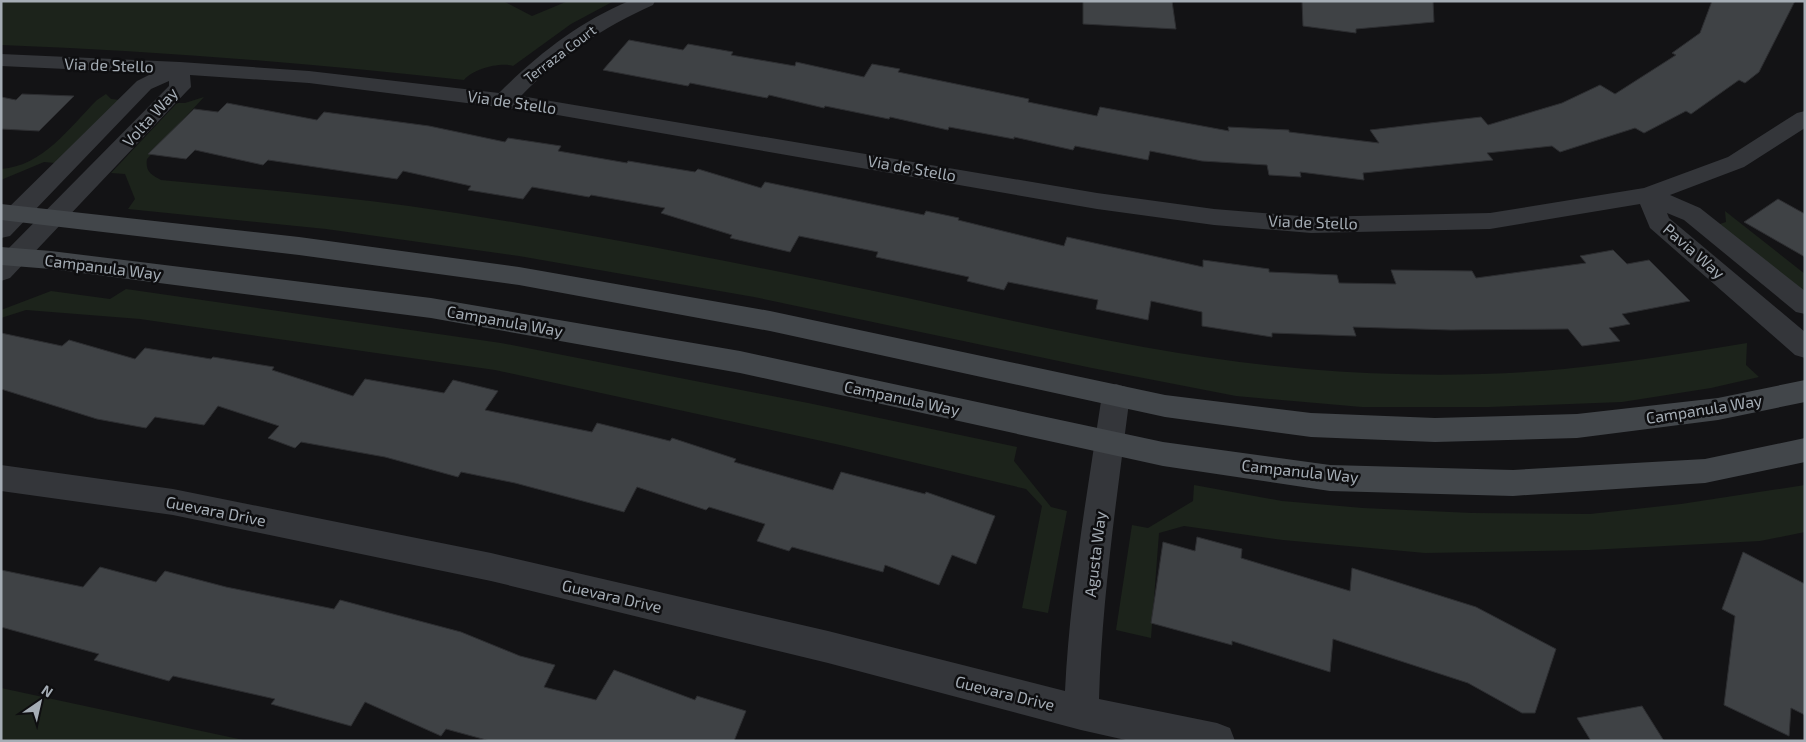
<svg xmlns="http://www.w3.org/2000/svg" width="1806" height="742" font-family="'Exo 2',sans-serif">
<rect width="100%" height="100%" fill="#131315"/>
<g fill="#1c231b">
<path d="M1,1H503L532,16L568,1H614L571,24L513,66C500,62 473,69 464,80C310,63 156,51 1,45Z"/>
<path d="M106,94L111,99L120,100L55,163L44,162L1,180V169C43,166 69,128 97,100Z"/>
<path d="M204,97L147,159C145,171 151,175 161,180C244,188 327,195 409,206C563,228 717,259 869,290C1014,320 1158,357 1306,369C1391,376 1479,377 1564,369C1625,363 1686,353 1747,343L1746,365L1759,377L1711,388L1622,402L1489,407H1362L1236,396L1092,368L754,297L519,256L326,229L128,209L135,199L125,174L111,173L177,103H185Z"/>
<path d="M1725,211L1805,274V294L1717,225L1726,222Z"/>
<path d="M126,289L501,343L808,403L1017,447L1014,461L1051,507L1067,511L1048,613L1022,608L1042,506L1026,489L840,445L495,370L140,319L26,310L1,318V310L51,291L110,299Z"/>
<path d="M1194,485L1282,501L1363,508L1472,513L1590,514L1681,504L1805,485V532L1760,541L1589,550L1425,553L1283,540L1184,526L1159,533L1151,638L1116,630L1132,525L1148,528L1193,501Z"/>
<path d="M1,688L248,741H1Z"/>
</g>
<g fill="#3f4245" stroke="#2d2e31">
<path d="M1083,1H1172L1176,29L1083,24Z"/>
<path d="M1302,1H1433L1434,22L1356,29V33L1303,26Z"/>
<path d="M1712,1H1795L1759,72L1745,83L1739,80L1691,114L1686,111L1644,133L1635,128L1560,152L1552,146L1487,153L1493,160L1363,173L1364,180L1300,172L1301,177L1269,175L1267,165L1202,161L1150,151L1148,160L1075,146L1073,150L1014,137V139L949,127L948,130L890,117L889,119L825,106L824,108L769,95L767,98L690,83L688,86L603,70L629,40L683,50L688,44L733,52L731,55L795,66L796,62L864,77L872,64L900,69L898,72L1029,99L1028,102L1097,116L1100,107L1229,131L1228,127L1289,130V132L1379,143L1370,130L1481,117L1488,125L1562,103L1600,85L1615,94L1676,55L1672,53L1700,33Z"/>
<path d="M22,94L74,96L39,131L1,129V97L16,100Z"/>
<path d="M227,103L317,120L324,112L429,126L505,142L508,138L561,146L558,151L627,163L628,161L695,172L698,169L761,188L765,182L924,215L926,211L959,218L958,220L1064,246L1067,237L1203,267V260L1269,269V272L1337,275L1339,283L1396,284L1391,270L1472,271L1476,278L1586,263L1580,256L1613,250L1627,264L1649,260L1690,301L1622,314L1630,324L1609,328L1620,341L1582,346L1568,329L1451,330L1353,327L1356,336L1272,333V337L1202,326V312L1151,301L1148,320L1096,309L1098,300L1008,282L1004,290L967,281L969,277L876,257L878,252L799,236L790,252L730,238L732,235L661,213L665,208L591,195L589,197L532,187L523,199L468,190L471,186L403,171L397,179L268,160L263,165L195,150L186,159L148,154L194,109L218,112Z"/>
<path d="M1778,199L1805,214V257L1744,222Z"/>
<path d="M1,333L62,346L69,340L135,359L145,348L211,359L213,357L274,367L272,370L353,396L365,379L444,393L453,380L498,391L485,410L592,432L597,423L670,441L672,438L736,459L734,462L833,490L841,472L925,494L926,492L995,516L976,564L952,555L939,585L885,565L883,572L792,547L789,551L757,541L765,524L709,507L706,510L637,487L624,512L515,483L461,472L458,477L385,457L301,442L295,448L268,438L279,426L218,406L204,425L155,417L146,428L97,419L1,389Z"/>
<path d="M1197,537L1242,549L1241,558L1350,591L1352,568L1476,607L1556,649L1535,713H1522L1468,683L1333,639L1330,672L1232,641V645L1151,623L1163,542L1195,551Z"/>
<path d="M1743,552L1805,584V715L1791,708L1789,736L1724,705L1735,616L1722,609Z"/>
<path d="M100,567L156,582L165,571L226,587L334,609L340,600L461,632L520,656L555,665L544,687L596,700L614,670L695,700L697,696L746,711L734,741H490L446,729L441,736L365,702L351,726L271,704L275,699L173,676L169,681L94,660L99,654L1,627V570L83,587Z"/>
<path d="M1642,706L1664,741H1591L1577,718Z"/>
</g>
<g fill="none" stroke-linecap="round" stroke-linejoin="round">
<g fill="#34363a" fill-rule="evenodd">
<path d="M629,1H655L653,5C603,27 559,57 521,96L1097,193L1214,209L1311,217L1490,213L1644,188L1728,157L1797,113L1805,111V128L1744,167L1670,195L1700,208L1805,291V314L1796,312L1684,220L1667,213L1669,218L1805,332V358L1795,355L1650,228L1640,204L1490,229L1311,233L1214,225L1097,209L546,113L309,83L190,75L191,87L187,91L10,278L1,281V256L169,86V81L151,89L10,236L1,238V215L137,81L153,73L1,66V54L180,62L309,71L499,93C537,55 579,22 629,1Z"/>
<path d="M1116,384L1126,387L1130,395C1117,496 1102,597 1099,699L1217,723L1230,728L1235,741H1130L1081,730L828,663L491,581L173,515L1,491V465L173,489L491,553L828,631L1065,691C1070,592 1087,493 1102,395L1106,387Z"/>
</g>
<g fill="#42464a" fill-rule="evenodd">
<path d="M1,204L299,237L519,267L770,311L1165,395L1311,413L1435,418L1577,414L1718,398L1805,380V402L1718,420L1577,438L1435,442L1311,437L1165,417L770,331L519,285L299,255L1,220Z"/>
<path d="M1,247L51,251L431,298L740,351L1163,442L1330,465L1513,470L1705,459L1805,438V462L1705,483L1513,496L1330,491L1163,466L740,373L431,318L51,269L1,265Z"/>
</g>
</g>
<g text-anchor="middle" stroke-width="5" stroke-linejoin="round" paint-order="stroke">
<g font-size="14" fill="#a5adb5" stroke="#0e0e10">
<text transform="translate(560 54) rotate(-37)" y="5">Terraza Court</text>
</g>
<g font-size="16" fill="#a5adb5" stroke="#0e0e10">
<text transform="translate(109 65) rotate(2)" y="6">Via de Stello</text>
<text transform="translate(512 102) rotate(8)" y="6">Via de Stello</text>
<text transform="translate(150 117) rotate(-48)" y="6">Volta Way</text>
<text transform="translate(912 168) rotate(10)" y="6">Via de Stello</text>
<text transform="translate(1313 222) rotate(2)" y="6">Via de Stello</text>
<text transform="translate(1694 251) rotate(41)" y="6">Pavia Way</text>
<text transform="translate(103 267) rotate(7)" y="6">Campanula Way</text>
<text transform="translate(505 321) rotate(10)" y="6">Campanula Way</text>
<text transform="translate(902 398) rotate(12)" y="6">Campanula Way</text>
<text transform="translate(1704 409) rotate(-9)" y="6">Campanula Way</text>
<text transform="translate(1300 471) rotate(6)" y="6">Campanula Way</text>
<text transform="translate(216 511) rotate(11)" y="6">Guevara Drive</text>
<text transform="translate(1095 554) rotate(-83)" y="6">Agusta Way</text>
<text transform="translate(612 596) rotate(13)" y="6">Guevara Drive</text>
<text transform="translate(1005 693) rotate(14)" y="6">Guevara Drive</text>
</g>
</g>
<rect width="1806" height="742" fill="none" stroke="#a5adb5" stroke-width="5"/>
<g transform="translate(40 702) rotate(34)" stroke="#0e0e10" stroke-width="4" paint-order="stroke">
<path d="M0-4L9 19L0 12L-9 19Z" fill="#a5adb5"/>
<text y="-8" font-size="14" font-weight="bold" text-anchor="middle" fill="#a5adb5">N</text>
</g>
</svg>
